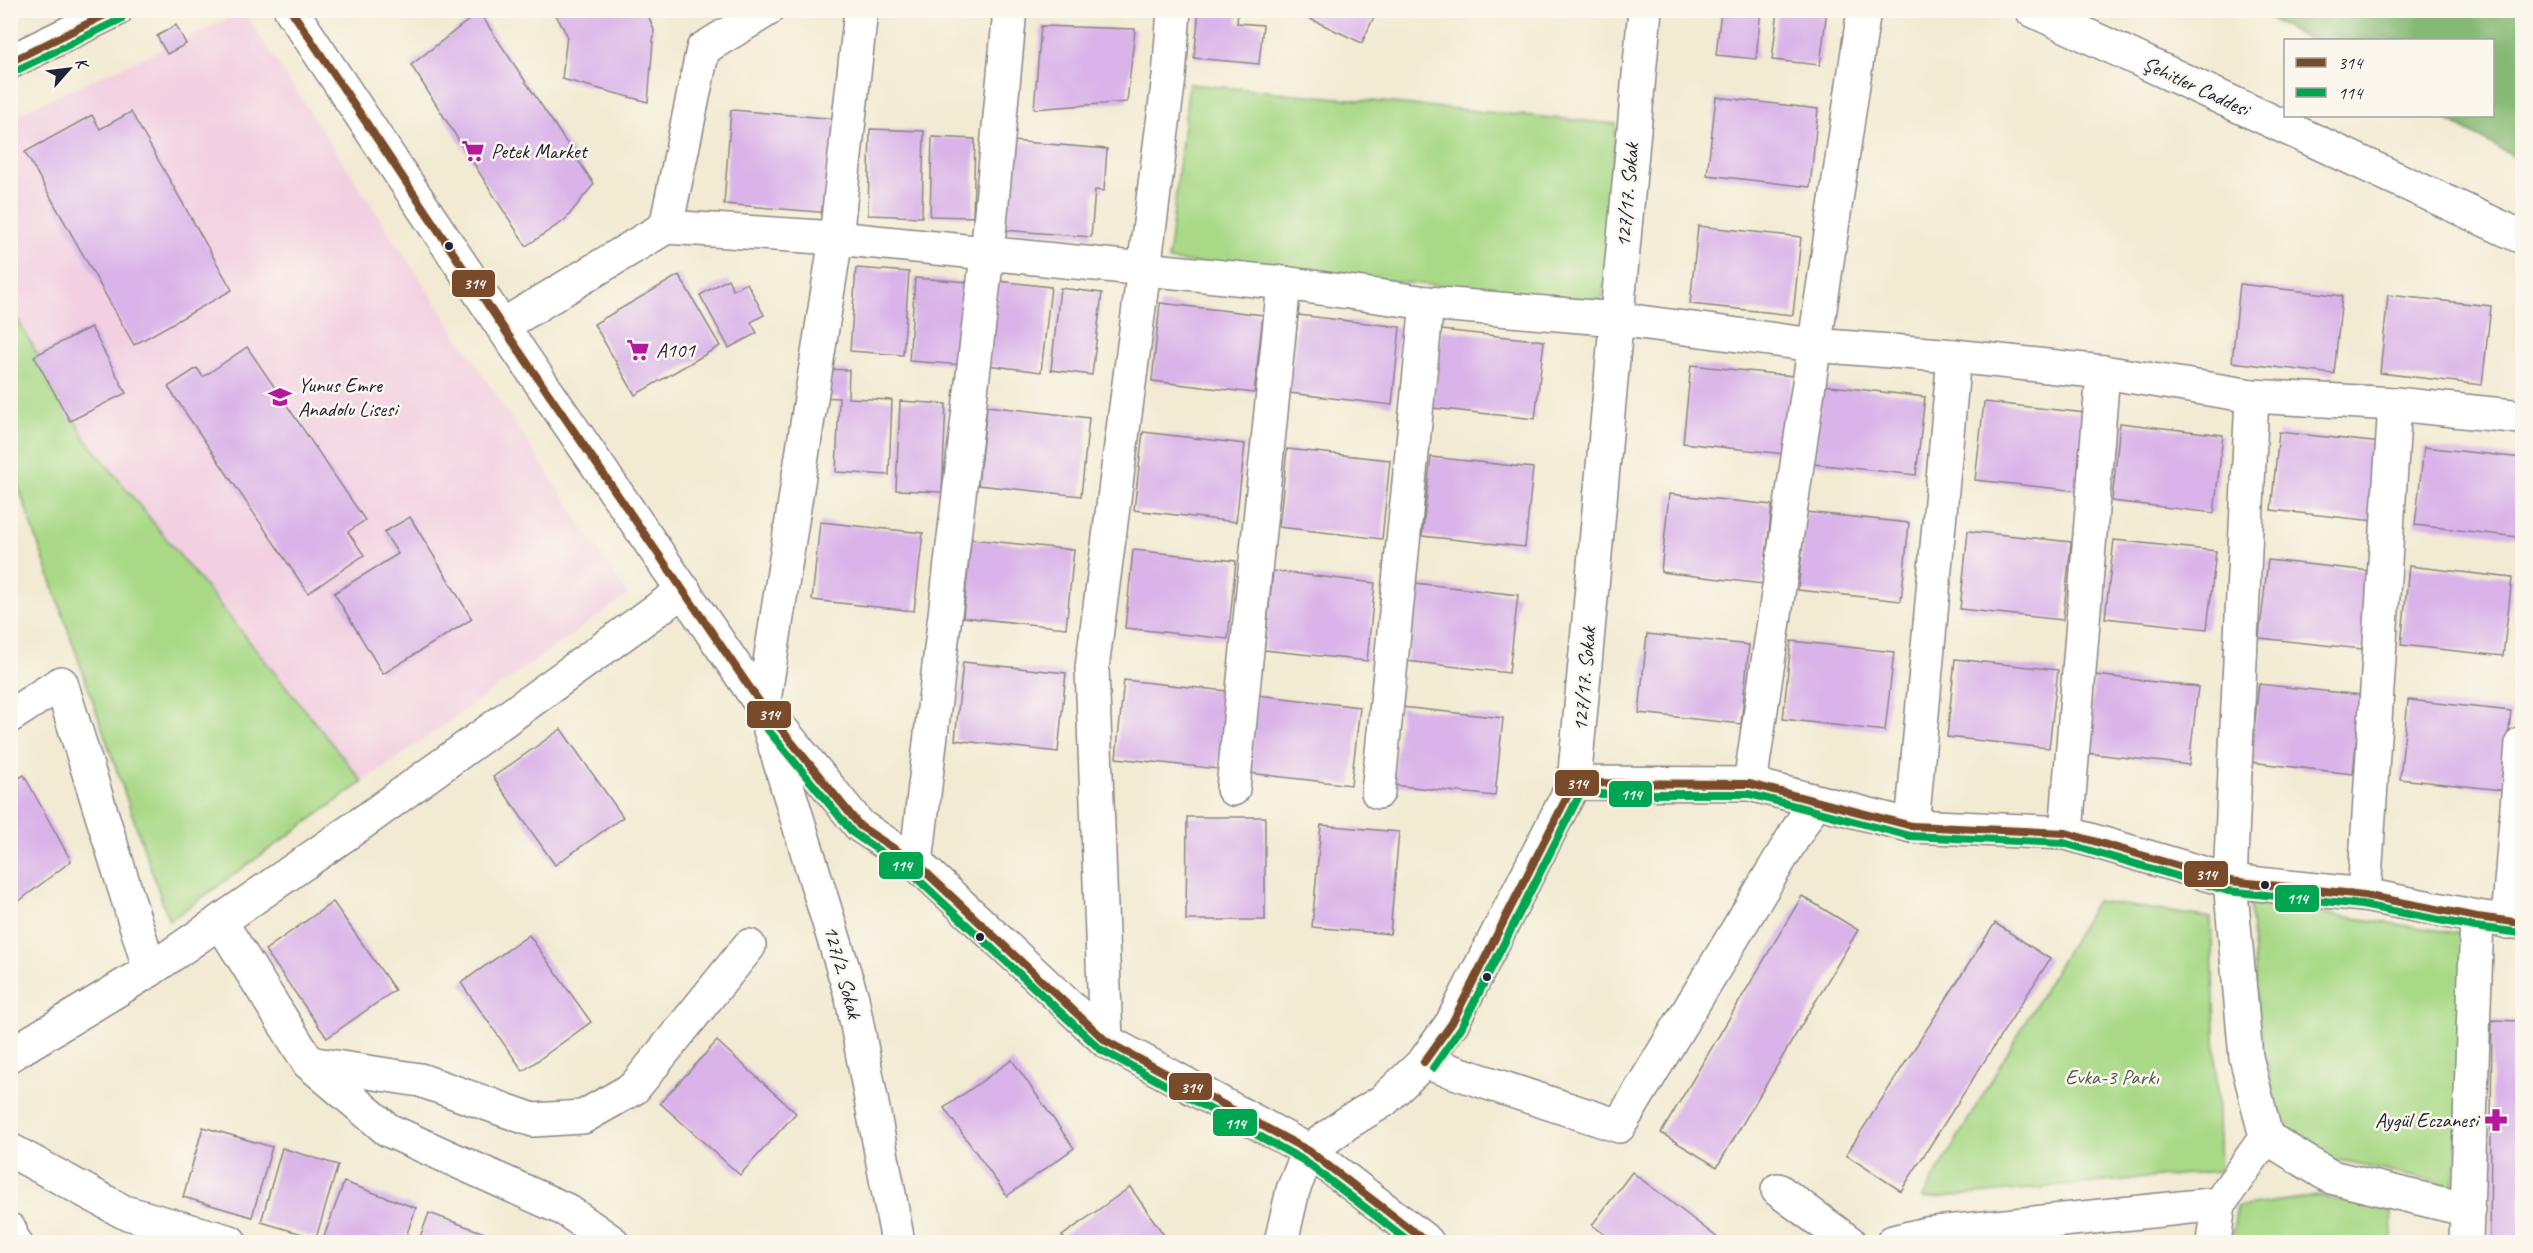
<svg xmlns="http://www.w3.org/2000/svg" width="2533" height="1253" font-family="Caveat,sans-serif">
<rect width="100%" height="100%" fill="#fbf7ec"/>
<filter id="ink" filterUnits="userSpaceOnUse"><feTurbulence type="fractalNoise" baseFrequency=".0167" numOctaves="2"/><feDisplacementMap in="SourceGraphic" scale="12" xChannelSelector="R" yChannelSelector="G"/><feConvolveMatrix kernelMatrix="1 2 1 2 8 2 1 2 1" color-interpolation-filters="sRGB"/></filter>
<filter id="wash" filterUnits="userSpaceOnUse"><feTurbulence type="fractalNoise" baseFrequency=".008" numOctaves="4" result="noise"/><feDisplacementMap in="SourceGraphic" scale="24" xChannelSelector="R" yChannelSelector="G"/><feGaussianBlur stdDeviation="1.35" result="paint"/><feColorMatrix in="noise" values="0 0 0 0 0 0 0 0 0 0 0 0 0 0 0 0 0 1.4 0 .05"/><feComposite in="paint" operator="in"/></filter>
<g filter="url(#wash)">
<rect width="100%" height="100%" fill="#f2ead2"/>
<path fill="#f2cfe1" d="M244,12L628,595L363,782L85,438L11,305V261L24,254L11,230L10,117Z"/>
<g fill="#a9d987" stroke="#667e61" stroke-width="1.5">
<path d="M1189,84L1616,124L1602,301L1168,260Z"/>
<path d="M10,306L85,438L363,782L169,921L11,465Z"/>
<path d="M2096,901L2211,918L2220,1171L1922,1199Z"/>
<path d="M2250,903L2470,935L2454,1186L2329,1158L2280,1130L2259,1021Z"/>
<path d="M2318,1196L2391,1211L2392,1242H2231L2237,1207Z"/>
</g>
<path fill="#86b974" stroke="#546e58" stroke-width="1.5" d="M2256,11H2522V161L2441,116H2492V40H2309Z"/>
<g id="blocks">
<g fill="#d9b3e9">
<path d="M445,10H465V11L446,17Z"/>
<path d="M553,10H646L654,30L648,102L562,79L567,35Z"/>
<path d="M1199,10H1238L1237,23L1263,25L1259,64L1194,58Z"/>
<path d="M1291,10H1377L1362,43Z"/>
<path d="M1721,10H1761L1756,59L1716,55Z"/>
<path d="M1778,10H1827L1820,65L1772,60Z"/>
<path d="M479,12L594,184L565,220L526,246L411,65Z"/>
<path d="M176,25L186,44L167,54L157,36Z"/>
<path d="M1041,26L1135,29L1127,102L1034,109Z"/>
<path d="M1716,97L1818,109L1810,187L1707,175Z"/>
<path d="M731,110L838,119L830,213L724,204Z"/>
<path d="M131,112L232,290L134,345L25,152L92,115L100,129Z"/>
<path d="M870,129L924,131L922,217L868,215Z"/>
<path d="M932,137L975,139L973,217L930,216Z"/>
<path d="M1011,141L1107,149L1104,191L1095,190L1091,237L1004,230Z"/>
<path d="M1698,226L1801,237L1793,315L1690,304Z"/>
<path d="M856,268L909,272L903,355L850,351Z"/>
<path d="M679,275L720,346L635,395L594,324Z"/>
<path d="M915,278L969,282L964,365L909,361Z"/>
<path d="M728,279L733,290L747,283L764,315L751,322L757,333L729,348L700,295Z"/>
<path d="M998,281L1051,287L1041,372L988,365Z"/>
<path d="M2240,284L2342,296L2334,374L2232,362Z"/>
<path d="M1060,288L1102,293L1092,375L1051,370Z"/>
<path d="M2388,295L2491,306L2482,385L2380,373Z"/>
<path d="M1160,303L1263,315L1254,393L1152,381Z"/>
<path d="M1298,315L1400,327L1392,405L1289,393Z"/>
<path d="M91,327L126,393L70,421L34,356Z"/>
<path d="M1441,330L1544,341L1535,419L1433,408Z"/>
<path d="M247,347L365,520L348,532L364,555L308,593L168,387L197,368L203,377Z"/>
<path d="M1691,365L1793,376L1785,454L1683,443Z"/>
<path d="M823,369L849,370L848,398L892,400L889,475L836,472L839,398L821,397Z"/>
<path d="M1822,385L1925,397L1916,475L1814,464Z"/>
<path d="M900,401L946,404L942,492L896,490Z"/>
<path d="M1984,402L2086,413L2078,491L1975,480Z"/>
<path d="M987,406L1089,418L1081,496L978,485Z"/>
<path d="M2120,423L2223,435L2214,513L2112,501Z"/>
<path d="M1143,432L1245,444L1236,522L1134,510Z"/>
<path d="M2279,432L2382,443L2374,521L2271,510Z"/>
<path d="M2424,447L2522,458V495L2518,537L2415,525Z"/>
<path d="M1287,449L1390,460L1382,539L1279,527Z"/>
<path d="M1431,457L1533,468L1525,547L1422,536Z"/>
<path d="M1669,494L1772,505L1763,584L1661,572Z"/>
<path d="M1806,512L1909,523L1901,601L1798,590Z"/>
<path d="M410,517L472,619L383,674L334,593L398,554L384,532Z"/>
<path d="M820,522L923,533L914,611L812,600Z"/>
<path d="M1968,531L2071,542L2063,620L1960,609Z"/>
<path d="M971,539L1074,550L1066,628L963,617Z"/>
<path d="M2114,540L2216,551L2207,629L2105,618Z"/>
<path d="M1133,550L1236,561L1228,639L1125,628Z"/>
<path d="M2268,560L2371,571L2362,649L2259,638Z"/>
<path d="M2409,566L2512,578L2503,656L2401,645Z"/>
<path d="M1273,571L1375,583L1367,661L1264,650Z"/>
<path d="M1415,583L1518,595L1509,673L1407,661Z"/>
<path d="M1647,634L1749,645L1741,724L1639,713Z"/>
<path d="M1791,641L1894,652L1885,731L1783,719Z"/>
<path d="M1955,659L2058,670L2049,748L1947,737Z"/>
<path d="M963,662L1066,673L1058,752L955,740Z"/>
<path d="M2095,675L2198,687L2189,765L2086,753Z"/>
<path d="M1124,680L1227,691L1218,769L1116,758Z"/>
<path d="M2259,684L2361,695L2353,774L2250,762Z"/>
<path d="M1257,695L1360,707L1351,785L1249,773Z"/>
<path d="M2408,700L2511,711L2502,790L2400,779Z"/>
<path d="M1401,707L1503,718L1495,796L1393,785Z"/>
<path d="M561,729L623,817L555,865L493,777Z"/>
<path d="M24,775L71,861L10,908V783Z"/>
<path d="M1187,817H1265V920H1186Z"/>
<path d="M1321,825L1399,832L1390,934L1312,927Z"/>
<path d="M1802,896L1858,930L1717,1167L1661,1133Z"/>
<path d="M333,902L395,990L327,1038L265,950Z"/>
<path d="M1995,923L2050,959L1901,1191L1846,1155Z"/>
<path d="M529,935L591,1022L523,1071L461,983Z"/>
<path d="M2492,1020L2522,1021V1242H2490Z"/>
<path d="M717,1041L796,1113L740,1175L660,1103Z"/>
<path d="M1012,1060L1074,1148L1007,1196L944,1108Z"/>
<path d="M203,1127L272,1147L252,1217L183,1197Z"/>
<path d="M282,1148L338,1165L316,1238L261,1222Z"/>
<path d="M1632,1172L1723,1242H1615L1592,1225Z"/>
<path d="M344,1182L416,1208L404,1242H322Z"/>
<path d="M1130,1187L1169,1242H1067L1062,1236Z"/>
<path d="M429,1213L490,1235L488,1242H418Z"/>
</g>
</g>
</g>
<g filter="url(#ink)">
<use href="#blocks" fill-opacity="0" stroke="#8a8686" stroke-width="1.5"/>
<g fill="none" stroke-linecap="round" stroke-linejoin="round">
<g stroke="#8a8686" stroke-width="36">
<g id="minor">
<path d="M291,10L502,326L763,707L860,826L916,863L1106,1041L1309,1151L1427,1242"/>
<path d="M861,10L836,238L763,707L852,998L898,1242"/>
<path d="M2032,10L2522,237"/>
<path d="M10,62L116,10"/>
<path d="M666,227L703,49L767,10"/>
<path d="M502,326L666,227L836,238L1284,283L1427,303L1617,319L1814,345L1954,356L2103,372L2252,396L2395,404L2522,417"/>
<path d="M2252,396L2230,881L2246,1057L2266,1137L2331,1177L2468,1210"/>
<path d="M10,716L61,683L150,970"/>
<path d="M1574,783L1750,784L1912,826L2066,833L2230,881L2364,895L2477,917L2522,923"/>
<path d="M1750,784L1864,10"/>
<path d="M1233,789L1284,283"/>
<path d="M1378,792L1427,303"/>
<path d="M1912,826L1954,356"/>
<path d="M2066,833L2103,372"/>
<path d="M916,863L987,255L1010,10"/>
<path d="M2364,895L2395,404"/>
<path d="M220,921L309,1063L388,1130L566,1210L612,1242"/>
<path d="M2508,922L2522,743"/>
<path d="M1106,1041L1092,668L1169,77L1174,10"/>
<path d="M10,1055L150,970L369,818L684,590"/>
<path d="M1424,1062L1619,1126L1814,803"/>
<path d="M309,1063L420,1080L533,1120L583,1117L634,1088L749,946"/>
<path d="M10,1150L124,1212L230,1242"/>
<path d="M1778,1190L1849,1242"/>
<path d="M10,1230L12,1239L15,1242"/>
<path d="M1281,1242L1293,1190L1309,1151L1347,1123L1383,1101L1424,1062L1452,1023L1574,783L1645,10"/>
<path d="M1893,1242L1926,1234L2219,1204L2266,1137"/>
<path d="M2214,1242L2219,1204"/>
<path d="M2466,1242L2477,917"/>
</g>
</g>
<use href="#minor" stroke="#fff" stroke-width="33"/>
<g stroke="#fbf7ec" stroke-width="12">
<g id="bus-1">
<path d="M291,10L502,326L763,707L860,826L916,863L1106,1041L1309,1151L1427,1242"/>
<path d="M10,62L115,10"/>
<path d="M1424,1062L1452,1023L1574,783L1750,784L1912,826L2066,833L2230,881L2364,895L2477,917L2522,923"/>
</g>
</g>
<g stroke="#fbf7ec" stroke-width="12">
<g id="bus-2">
<path d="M15,71L121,19"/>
<path d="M755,714L853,833L909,871L1100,1049L1303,1160L1410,1242"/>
<path d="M1433,1068L1461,1028L1580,794H1749L1910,836L2064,843L2228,891L2362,905L2475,927L2521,933"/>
</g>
</g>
<use href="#bus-1" stroke="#7a4b2a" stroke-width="8"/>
<use href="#bus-2" stroke="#00a651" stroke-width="8"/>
</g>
</g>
<defs>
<g id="supermarket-bare" transform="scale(1.8)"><path d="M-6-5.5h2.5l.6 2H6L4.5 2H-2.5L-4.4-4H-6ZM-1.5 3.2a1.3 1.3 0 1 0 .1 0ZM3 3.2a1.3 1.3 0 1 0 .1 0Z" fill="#b5179e" stroke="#fbf7ec" stroke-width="2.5" paint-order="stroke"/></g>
<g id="school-bare" transform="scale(1.8)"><path d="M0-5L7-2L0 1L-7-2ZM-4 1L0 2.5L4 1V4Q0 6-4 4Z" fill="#b5179e" stroke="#fbf7ec" stroke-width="2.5" paint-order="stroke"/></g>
<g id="pharmacy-bare" transform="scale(1.8)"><path d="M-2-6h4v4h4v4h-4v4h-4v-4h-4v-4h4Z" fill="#b5179e" stroke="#fbf7ec" stroke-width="2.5" paint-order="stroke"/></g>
</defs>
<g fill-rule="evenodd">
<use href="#supermarket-bare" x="473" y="151"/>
<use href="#supermarket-bare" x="638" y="350"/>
<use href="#school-bare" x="280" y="397"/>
<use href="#pharmacy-bare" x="2496" y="1120"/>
</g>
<g fill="#22223b" stroke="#fbf7ec" stroke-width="2">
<circle cx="449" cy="246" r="5"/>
<circle cx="2265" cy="885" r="5"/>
<circle cx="980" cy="937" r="5"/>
<circle cx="1487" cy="977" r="5"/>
</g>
<g text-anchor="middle" stroke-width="5" stroke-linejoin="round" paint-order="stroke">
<g font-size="21" fill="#22223b" stroke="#fbf7ec">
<text transform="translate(2196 86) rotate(25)" y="7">Şehitler Caddesi</text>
<text transform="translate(1627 195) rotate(-85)" y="7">127/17. Sokak</text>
<text transform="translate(1584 679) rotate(-85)" y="7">127/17. Sokak</text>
<text transform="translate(843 972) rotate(75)" y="7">127/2. Sokak</text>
</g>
<g font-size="21" fill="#22223b" stroke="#fbf7ec" text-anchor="start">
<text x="491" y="158">Petek Market</text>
<text x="656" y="357">A101</text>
<text x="298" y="392">Yunus Emre<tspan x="298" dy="24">Anadolu Lisesi</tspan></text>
<text x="2478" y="1127" text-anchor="end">Aygül Eczanesi</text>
</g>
<g font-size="21" fill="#4a5952" stroke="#fbf7ec">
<text x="2112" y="1084">Evka-3 Parkı</text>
</g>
</g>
<g stroke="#fbf7ec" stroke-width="2">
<rect x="451" y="269" width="45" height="29" rx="6" fill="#7a4b2a"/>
<rect x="746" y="700" width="46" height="29" rx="6" fill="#7a4b2a"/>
<rect x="1554" y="769" width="46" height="28" rx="6" fill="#7a4b2a"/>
<rect x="1608" y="780" width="45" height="28" rx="6" fill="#00a651"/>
<rect x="878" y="851" width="46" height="29" rx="6" fill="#00a651"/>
<rect x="2183" y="860" width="46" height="28" rx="6" fill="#7a4b2a"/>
<rect x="2274" y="884" width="46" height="29" rx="6" fill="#00a651"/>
<rect x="1168" y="1072" width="45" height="29" rx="6" fill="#7a4b2a"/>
<rect x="1212" y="1108" width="46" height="29" rx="6" fill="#00a651"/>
</g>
<g font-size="16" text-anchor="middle" font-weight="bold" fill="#fff">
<text x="474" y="289">314</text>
<text x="769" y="720">314</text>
<text x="1577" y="789">314</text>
<text x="1631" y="800">114</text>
<text x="901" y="871">114</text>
<text x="2206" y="880">314</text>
<text x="2297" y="904">114</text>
<text x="1191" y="1093">314</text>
<text x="1235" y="1129">114</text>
</g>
<rect width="2533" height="1253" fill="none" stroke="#fbf7ec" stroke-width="36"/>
<rect x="2284" y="39" width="210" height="78" fill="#fbf7ec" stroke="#a4a2a5" stroke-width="1.5"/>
<rect x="2296" y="58" width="30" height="9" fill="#7a4b2a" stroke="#a4a2a5" stroke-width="1.5"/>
<text x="2338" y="69" font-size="18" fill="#22223b">314</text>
<rect x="2296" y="88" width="30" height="9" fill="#00a651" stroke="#a4a2a5" stroke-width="1.5"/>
<text x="2338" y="99" font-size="18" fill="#22223b">114</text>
<g transform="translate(69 69) rotate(62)" stroke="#fbf7ec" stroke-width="4.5" paint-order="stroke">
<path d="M0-4.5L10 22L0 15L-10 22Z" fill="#22223b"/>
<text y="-9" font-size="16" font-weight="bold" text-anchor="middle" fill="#22223b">K</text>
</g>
</svg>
